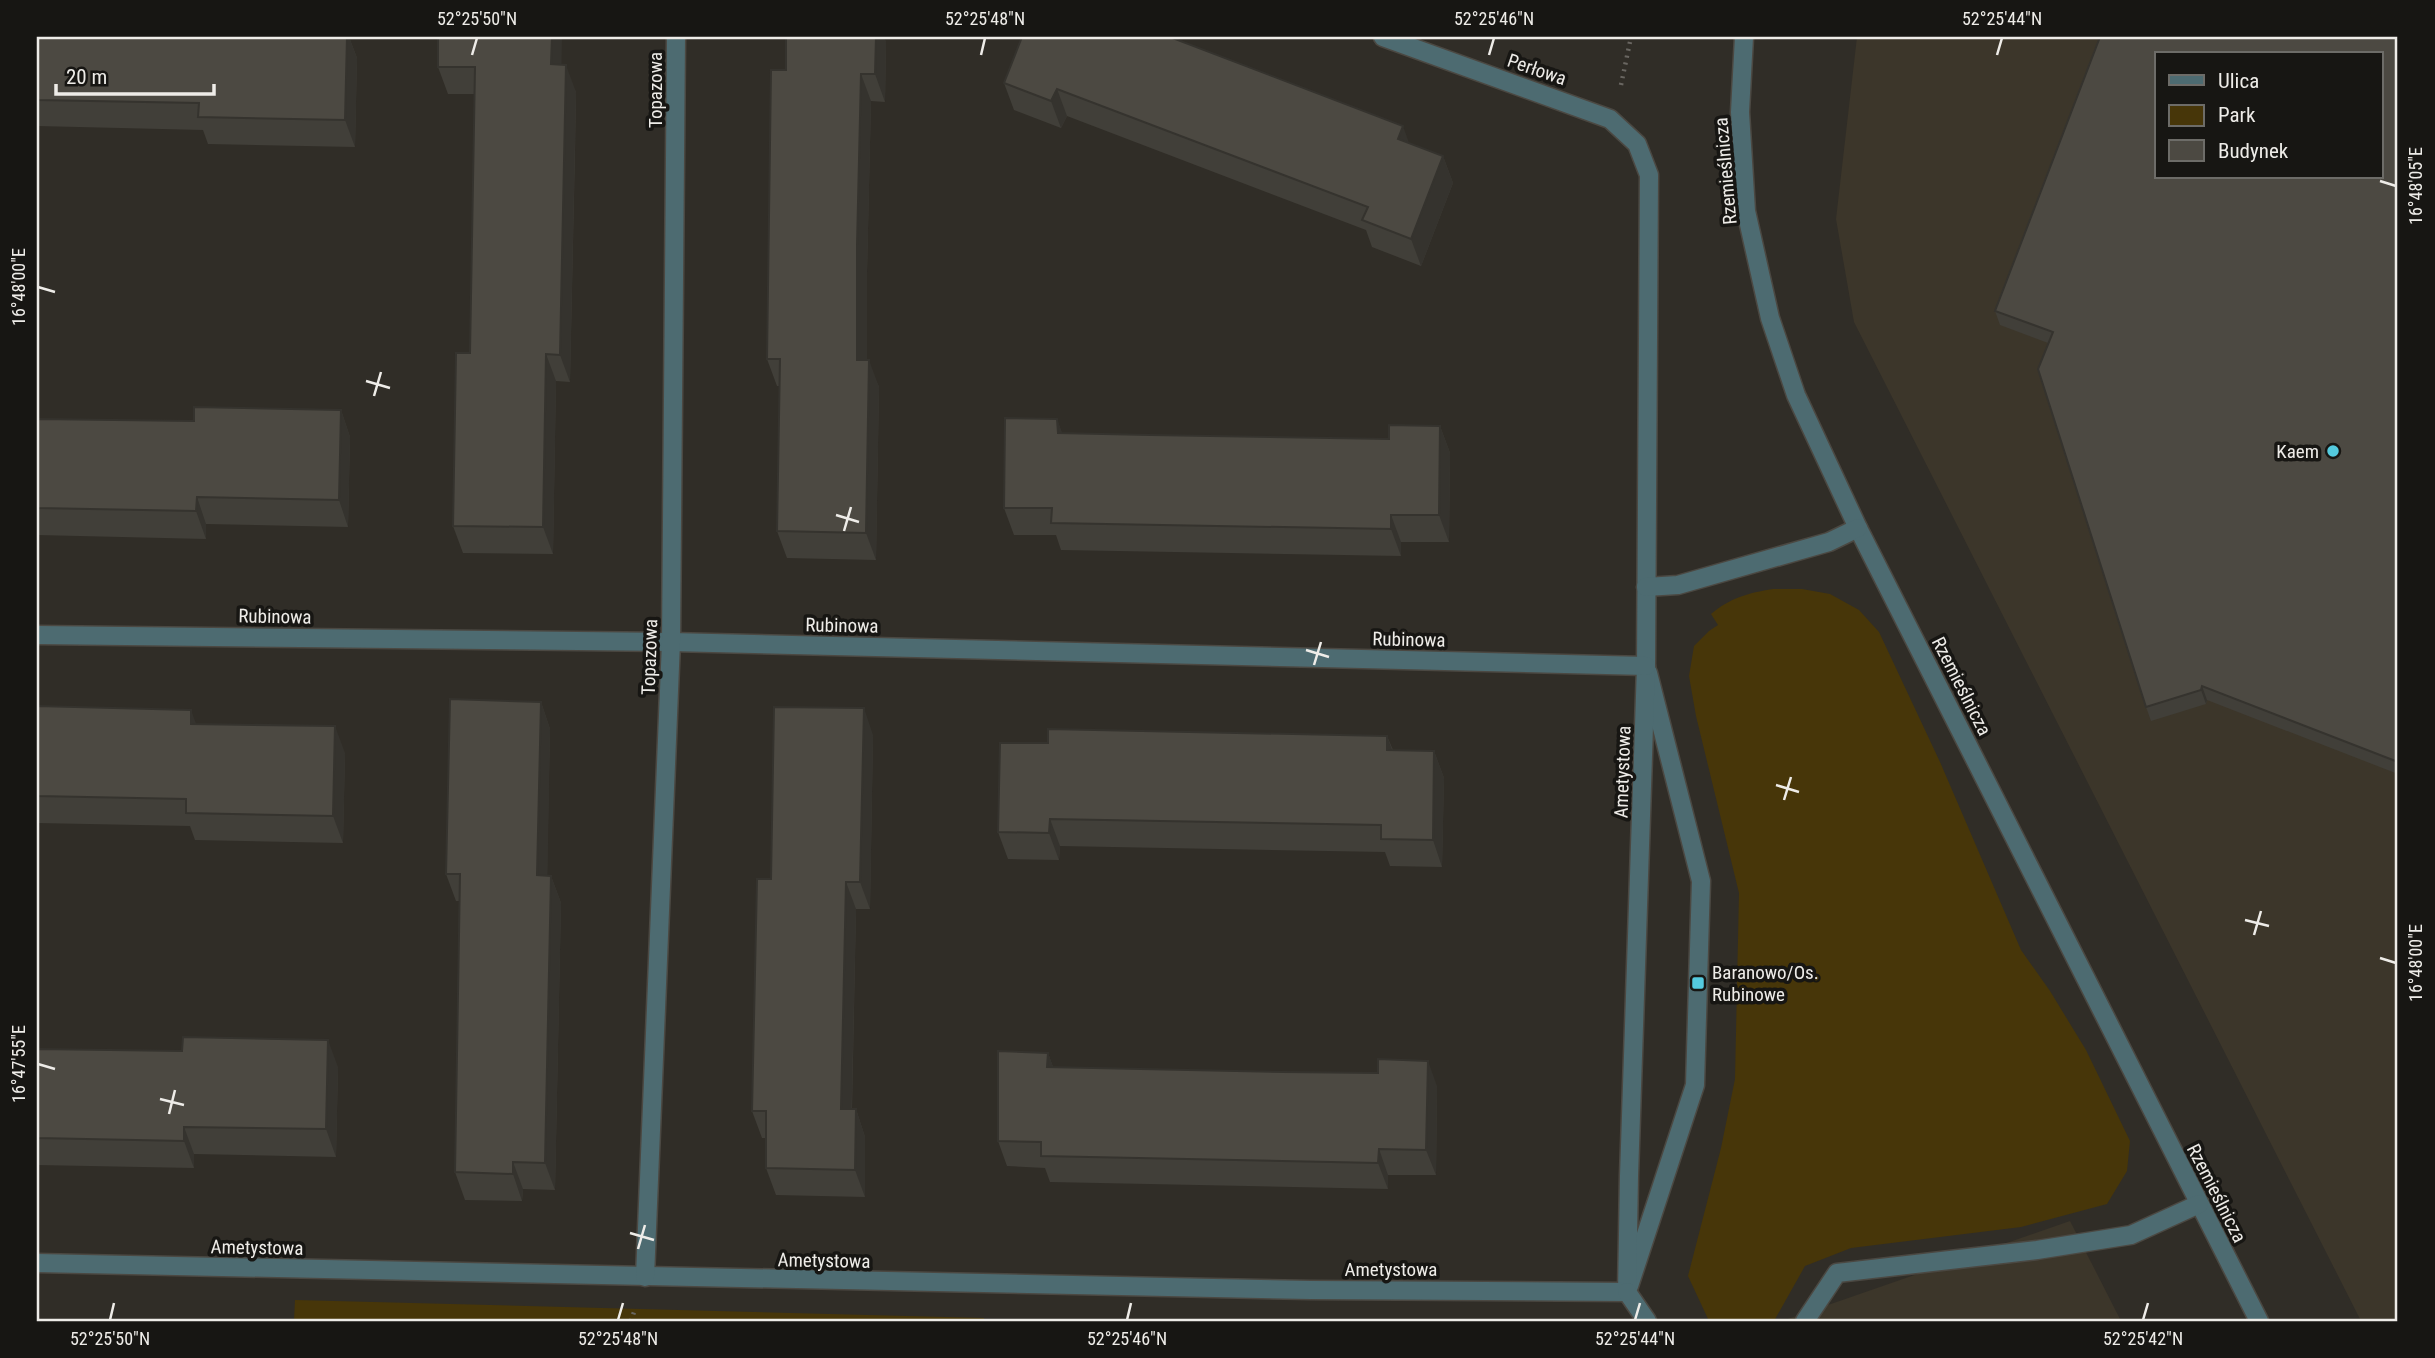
<svg xmlns="http://www.w3.org/2000/svg" width="2435" height="1358" font-family="'Roboto Condensed',sans-serif">
<rect width="100%" height="100%" fill="#302d27"/>
<g fill="#3c362a" fill-rule="evenodd">
<path d="M1857,37H2398V1321H2361L1854,322L1836,219ZM2157,54H2381V177H2157Z"/>
<path d="M2070,1221L2121,1321H1782Z"/>
</g>
<g fill="#473609">
<path d="M1773,589H1802L1830,594L1859,610L1879,632L1940,762L2021,950L2050,991L2086,1050L2130,1141L2127,1171L2107,1204L2021,1227L1851,1248L1805,1266L1774,1321H1709L1688,1276L1721,1148L1735,1079L1739,893L1696,716L1689,676L1694,646L1709,631L1718,625L1711,614C1730,598 1748,593 1773,589Z"/>
<path d="M295,1300L984,1318V1321H294Z"/>
</g>
<g fill="none" stroke-linecap="round" stroke-linejoin="round">
<g stroke="#4b4842" stroke-width="21">
<path id="service" d="M1629,1286L1695,1085L1701,881L1648,673"/>
</g>
<g stroke="#4b4842" stroke-width="21">
<g id="minor">
<path d="M1383,37L1610,119L1637,144L1649,175L1646,666L1629,1176L1627,1292"/>
<path d="M1744,37L1740,112L1746,211L1770,318L1796,395L1858,528L2259,1321"/>
<path d="M1646,587L1678,585L1829,542L1858,528"/>
<path d="M37,635L671,642L1646,666"/>
<path d="M37,1263L1311,1290L1627,1292"/>
<path d="M645,1277L671,642L676,37"/>
<path d="M1627,1292L1647,1321"/>
<path d="M1805,1321L1837,1273L2037,1250L2131,1235L2199,1204"/>
</g>
</g>
<g stroke="#696661" stroke-width="4.5" stroke-dasharray="2 5" stroke-linecap="butt">
<path d="M1621,85L1631,37"/>
<path d="M631,1321L634,1312"/>
</g>
<use href="#service" stroke="#4d6b71" stroke-width="18"/>
<use href="#minor" stroke="#4d6b71" stroke-width="18"/>
</g>
<g fill="#413f39">
<path d="M37,37H349L357,58L355,147L208,144L203,130L37,126Z"/>
<path d="M1022,37L1409,143L1443,156L1453,183L1421,266L1372,247L1366,230L1067,116L1061,128L1014,110L1004,83Z"/>
<path d="M2398,37V774L2207,700L2206,704L2151,721L2146,707L2048,343L2000,325L1995,311Z"/>
<path d="M886,41L885,102L871,101L867,273V360L879,387L876,560L787,558L777,531L780,386H777L767,359L786,70Z"/>
<path d="M561,65L576,92L575,151L570,382L556,381L553,554L463,553L453,526L470,353L475,94H448L438,67Z"/>
<path d="M341,410L350,437L348,527L206,524V539L37,535V419L194,421Z"/>
<path d="M1057,419L1062,434L1389,439L1440,426L1450,453L1449,542H1401V556L1061,550L1056,535H1014L1004,508Z"/>
<path d="M541,702L550,729L547,875L551,876L561,903L555,1190L523,1189L522,1201L465,1200L455,1172L459,901H456L446,874Z"/>
<path d="M37,706L196,724L345,753L343,843L195,840L190,826L37,823Z"/>
<path d="M873,735L870,909H856L852,1109H856L865,1137V1197L776,1195L766,1168V1138H762L752,1111L771,879Z"/>
<path d="M1387,736L1393,750L1434,751L1444,778L1442,867L1390,866L1385,852L1060,846L1059,860L1008,859L998,832L1048,743Z"/>
<path d="M37,1049L338,1067L336,1157L194,1154V1168L37,1165Z"/>
<path d="M1048,1053L1053,1067L1437,1086L1436,1175H1388V1189L1050,1182L1045,1168L1007,1166L998,1141Z"/>
</g>
<g fill="#35332e">
<path d="M347,37H349L357,58L355,147L345,120Z"/>
<path d="M552,37H562L561,92L551,64Z"/>
<path d="M876,37H884L886,41L885,102L875,74Z"/>
<path d="M566,65L576,92L570,382L560,355Z"/>
<path d="M861,74L871,101L867,273V387L857,360V246Z"/>
<path d="M1057,89L1067,116L1061,128L1051,101Z"/>
<path d="M1403,126L1413,154L1398,139Z"/>
<path d="M1443,156L1453,183L1421,266L1411,239Z"/>
<path d="M546,354L556,381L553,554L543,527Z"/>
<path d="M869,360L879,387L876,560L866,533Z"/>
<path d="M341,410L350,437L348,527L339,500Z"/>
<path d="M1057,419L1067,446L1058,433Z"/>
<path d="M1440,426L1450,453L1449,542L1439,515Z"/>
<path d="M197,497L206,524V539L196,511Z"/>
<path d="M1391,515L1401,542V556L1391,529Z"/>
<path d="M2202,686L2207,700L2206,704L2201,690Z"/>
<path d="M541,702L550,729L547,902L537,875Z"/>
<path d="M864,708L873,735L870,909L860,882Z"/>
<path d="M191,710L201,737L191,724Z"/>
<path d="M335,726L345,753L343,843L333,816Z"/>
<path d="M1387,736L1397,763L1387,750Z"/>
<path d="M1434,751L1444,778L1442,867L1433,840Z"/>
<path d="M1050,819L1060,846L1059,860L1049,833Z"/>
<path d="M551,876L561,903L555,1190L545,1163Z"/>
<path d="M846,882L856,909L851,1136L841,1109Z"/>
<path d="M328,1040L338,1067L336,1157L326,1129Z"/>
<path d="M1048,1053L1057,1078L1047,1067Z"/>
<path d="M1428,1061L1437,1086L1436,1175L1426,1150Z"/>
<path d="M856,1109L865,1137V1197L855,1170Z"/>
<path d="M184,1127L194,1154V1168L184,1141Z"/>
<path d="M1379,1149L1388,1175V1189L1378,1163Z"/>
<path d="M513,1162L523,1189L522,1201L513,1174Z"/>
</g>
<g fill="#4c4942" stroke="#35332e" stroke-width="2" fill-rule="evenodd">
<path d="M37,37H347L345,120L198,117L199,103L37,100Z"/>
<path d="M438,37H552L551,64L566,65L560,355L546,354L543,527L453,526L456,353H470L475,67H438Z"/>
<path d="M786,37H876L875,74H861L857,246V360H869L866,533L777,531L780,359H767L771,70H786Z"/>
<path d="M1022,37H1170L1403,126L1398,139L1443,156L1411,239L1362,220L1368,207L1057,89L1051,101L1004,83Z"/>
<path d="M2100,37H2398V762L2202,686L2201,690L2146,707L2038,369L2053,332L1995,311ZM2157,54H2381V177H2157Z"/>
<path d="M194,407L341,410L339,500L197,497L196,511L37,508V419L194,421Z"/>
<path d="M1005,418L1057,419L1058,433L1150,435L1389,439V425L1440,426L1439,515H1391V529L1051,523L1052,508H1004Z"/>
<path d="M450,699L541,702L537,875L551,876L545,1163L513,1162V1174L455,1172L460,874H446Z"/>
<path d="M37,706L191,710V724L335,726L333,816L186,813V799L37,796Z"/>
<path d="M774,707L864,708L860,882H846L841,1109H856L855,1170L766,1168V1111H752L757,879H771Z"/>
<path d="M1048,729L1387,736V750L1434,751L1433,840L1381,839V825L1050,819L1049,833L998,832L1000,743H1048Z"/>
<path d="M183,1037L328,1040L326,1129L184,1127V1141L37,1138V1049L182,1051Z"/>
<path d="M998,1051L1048,1053L1047,1067L1284,1072L1378,1073V1059L1428,1061L1426,1150L1379,1149L1378,1163L1041,1156V1142L998,1141Z"/>
</g>
<path fill="none" stroke="#eeece8" stroke-width="2.5" d="M472,55L477,38M981,55L985,38M1489,55L1494,38M1997,55L2002,38M2380,181L2396,186M38,287L55,292M366,381L390,388M374,396L381,372M836,515L859,522M844,531L851,507M1306,650L1329,657M1314,665L1321,642M1776,785L1799,792M1784,800L1791,777M2245,920L2269,926M2254,935L2261,911M2380,958L2396,963M38,1064L55,1069M160,1099L184,1105M169,1114L175,1090M630,1233L654,1240M638,1249L645,1225M110,1320L114,1303M618,1320L623,1303M1127,1320L1131,1303M1635,1320L1640,1303M2143,1320L2148,1303"/>
<g fill="#54cade" stroke="#171613" stroke-width="2.5">
<circle cx="2333" cy="451" r="7"/>
<rect x="1691" y="976" width="14" height="14" rx="3.5"/>
</g>
<g text-anchor="middle" stroke-width="7" stroke-linejoin="round" paint-order="stroke">
<g font-size="19" fill="#eeece8" stroke="#171613">
<text transform="translate(1537 69) rotate(19)" y="7">Perłowa</text>
<text transform="translate(655 90) rotate(-90)" y="7">Topazowa</text>
<text transform="translate(1725 171) rotate(-95)" y="7">Rzemieślnicza</text>
<text transform="translate(275 616) rotate(1)" y="7">Rubinowa</text>
<text transform="translate(842 625) rotate(1)" y="7">Rubinowa</text>
<text transform="translate(1409 639) rotate(1)" y="7">Rubinowa</text>
<text transform="translate(649 657) rotate(-88)" y="7">Topazowa</text>
<text transform="translate(1962 686) rotate(63)" y="7">Rzemieślnicza</text>
<text transform="translate(1622 772) rotate(-88)" y="7">Ametystowa</text>
<text transform="translate(2217 1193) rotate(63)" y="7">Rzemieślnicza</text>
<text transform="translate(257 1247) rotate(1)" y="7">Ametystowa</text>
<text transform="translate(824 1260) rotate(1)" y="7">Ametystowa</text>
<text x="1391" y="1276">Ametystowa</text>
</g>
<g font-size="19" fill="#eeece8" stroke="#171613" text-anchor="end">
<text x="2319" y="458">Kaem</text>
<text x="1712" y="979" text-anchor="start">Baranowo/Os.<tspan x="1712" dy="22">Rubinowe</tspan></text>
</g>
</g>
<rect width="2435" height="1358" fill="none" stroke="#171613" stroke-width="77"/>
<rect x="2155" y="52" width="228" height="126" fill="#171613" stroke="#6d6c68" stroke-width="2"/>
<rect x="2169" y="75" width="35" height="10" fill="#4d6b71" stroke="#6d6c68" stroke-width="2"/>
<text x="2218" y="88" font-size="21" fill="#eeece8">Ulica</text>
<rect x="2169" y="105" width="35" height="21" fill="#473609" stroke="#6d6c68" stroke-width="2"/>
<text x="2218" y="122" font-size="21" fill="#eeece8">Park</text>
<rect x="2169" y="140" width="35" height="21" fill="#4c4942" stroke="#6d6c68" stroke-width="2"/>
<text x="2218" y="158" font-size="21" fill="#eeece8">Budynek</text>
<path d="M56 84v10h158v-10" fill="none" stroke="#eeece8" stroke-width="3.5"/>
<text x="66" y="84" font-size="21" fill="#eeece8" stroke="#171613" stroke-width="5" paint-order="stroke">20 m</text>
<rect x="38" y="38" width="2358" height="1282" fill="none" stroke="#eeece8" stroke-width="2.5"/>
<g font-size="18" text-anchor="middle" fill="#eeece8">
<text x="477" y="25">52°25'50"N</text>
<text x="985" y="25">52°25'48"N</text>
<text x="1494" y="25">52°25'46"N</text>
<text x="2002" y="25">52°25'44"N</text>
<text transform="translate(2416 186) rotate(-90)" y="6">16°48'05"E</text>
<text transform="translate(19 287) rotate(-90)" y="6">16°48'00"E</text>
<text transform="translate(2416 963) rotate(-90)" y="6">16°48'00"E</text>
<text transform="translate(19 1064) rotate(-90)" y="6">16°47'55"E</text>
<text x="110" y="1345">52°25'50"N</text>
<text x="618" y="1345">52°25'48"N</text>
<text x="1127" y="1345">52°25'46"N</text>
<text x="1635" y="1345">52°25'44"N</text>
<text x="2143" y="1345">52°25'42"N</text>
</g>
</svg>
